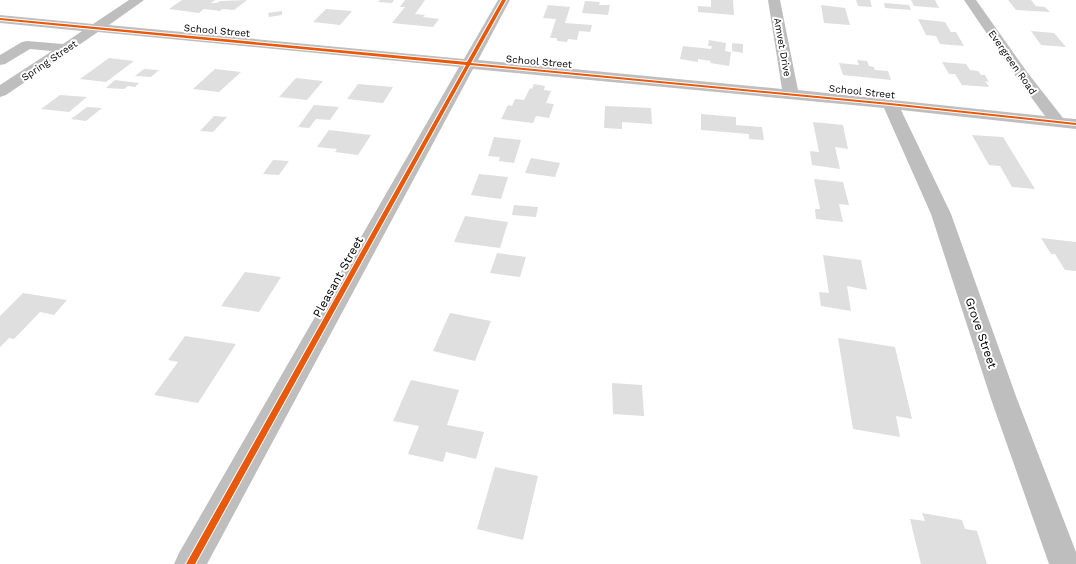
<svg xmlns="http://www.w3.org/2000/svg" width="1076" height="564" font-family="'Work Sans',sans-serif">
<rect width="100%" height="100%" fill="#fff"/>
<g fill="#dfdfdf">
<path d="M182,0H215L211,3H217L220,1L247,0L234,10L222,9L220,11L204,9L199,13L169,9Z"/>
<path d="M380,0H394L392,3L378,2Z"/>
<path d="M405,0H425L415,14L425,15L423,17L439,19L433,27L392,23L405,7H400Z"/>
<path d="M711,0H733L734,15L698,12V6L711,7Z"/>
<path d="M856,0H870L872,7L858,6Z"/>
<path d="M911,0H935L939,8L914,6Z"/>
<path d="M1008,0H1031L1036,6L1045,7L1050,12L1016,10Z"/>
<path d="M585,1L600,2L599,5H610L608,15L582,13Z"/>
<path d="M884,3L909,5L911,10L885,8Z"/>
<path d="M548,5L570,7L565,23L592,25L590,32L579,31L577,40L568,39L567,42L557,41V38H550L556,19L543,18Z"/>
<path d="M821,5L845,8L850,25L824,23Z"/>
<path d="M326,9L352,11L340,25L313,22Z"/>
<path d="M282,11V15L269,17L268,13Z"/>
<path d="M918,19L945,22L951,32H956L964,46L940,44L936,36L926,35Z"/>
<path d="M1031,31L1054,33L1066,47L1041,45Z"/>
<path d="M709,40L726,43L725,51L731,52L729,66L710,63L711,61L698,59V62L680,59L683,46L711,49L712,46H708Z"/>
<path d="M732,43L743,44V53L732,51Z"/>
<path d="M109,58L134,61L106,82L80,79Z"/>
<path d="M857,60L867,61L869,66L874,67L875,70L888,71L891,80L843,75L839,63L859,65Z"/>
<path d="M942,62L966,64L970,70L978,71L981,75H985L989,82L985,81L989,87L962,85L955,74H949Z"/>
<path d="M144,69L159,70L151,77L135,76Z"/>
<path d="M215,69L241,72L219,92L193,89Z"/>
<path d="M296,78L323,81L307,100L279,97Z"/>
<path d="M115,80L139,83L135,87L128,86L124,89L106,88Z"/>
<path d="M358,84L393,87L383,103L347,99Z"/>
<path d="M534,84L545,86L544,90L551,91L546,103L554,104L549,118L536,116L533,123L501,119L508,105L512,106L515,99L524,100L530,88L532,89Z"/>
<path d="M60,95L87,97L69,112L41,109Z"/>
<path d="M314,105L339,107L330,120L316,119L309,128L298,127Z"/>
<path d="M605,106L651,108L652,124L622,122V129L604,128Z"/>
<path d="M87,107L102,108L86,121L71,119Z"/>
<path d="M701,114L736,117V125L762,127L764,140L749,139V134L701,130Z"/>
<path d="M214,116L227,117L213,132L200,131Z"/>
<path d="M813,122L843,125L848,149L835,147L840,169L812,165L810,151L819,152Z"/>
<path d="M329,130L371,135L358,155L335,152L337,149L317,147Z"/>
<path d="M972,135L1003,137L1035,189L1012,187L1000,166L989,165Z"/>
<path d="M494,137L521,140L514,163L499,161L500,157L488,156Z"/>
<path d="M531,158L560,163L555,177L525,173Z"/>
<path d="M273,160L289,161L279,175L263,174Z"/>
<path d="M479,174L508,177L501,199L471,195Z"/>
<path d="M814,179L843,182L849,205L839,204L843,222L816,219L815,209H820Z"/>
<path d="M514,205L538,207L536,217L512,215Z"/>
<path d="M465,216L508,222L500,248L454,242Z"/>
<path d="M1041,238L1076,242V271L1065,270L1055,254H1051Z"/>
<path d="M497,253L526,257L520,277L490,273Z"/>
<path d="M823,255L861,260L867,290L847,286L851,311L821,306L819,292L829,293Z"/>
<path d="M245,272L281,277L259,312L221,306Z"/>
<path d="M23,293L67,300L54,315L40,312L14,339L9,338L0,347V316Z"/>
<path d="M450,313L491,321L475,361L433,351Z"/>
<path d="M185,336L236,344L198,403L154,395L178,362L168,360Z"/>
<path d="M838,338L895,347L912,419L896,416L900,437L853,429Z"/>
<path d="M411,380L459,390L447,425L484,432L476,459L446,452L443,462L408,454L419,426L393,421Z"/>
<path d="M612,383L642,385L644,416L613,414Z"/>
<path d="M495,467L538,476L523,540L477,529Z"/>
<path d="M922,513L962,520L965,529L977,531L987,564H921L910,519L925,521Z"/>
</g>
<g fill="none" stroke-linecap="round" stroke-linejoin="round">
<path fill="#bebebe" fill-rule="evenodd" d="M129,0H144L109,25L464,59L498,0H510L478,60L782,89L768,0H780L798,90L1045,116L1017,78L964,0H976L1027,72L1063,118L1076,119V129L901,110L951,214L1017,399L1076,552V564H1049L991,399L931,214L884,108L473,69L207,564H174L179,553L459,67L98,32L6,95L0,97V85L52,51L30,49L5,64L0,65V55L22,42L27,41L63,44L82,31L0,23V15L93,24Z"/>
<g stroke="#fff" stroke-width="2">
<path id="cycleway" d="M502,0H506L471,63L890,103L1076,123V125L890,105L470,65L195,564H186L466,65L0,20V18L467,62Z"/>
</g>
<use href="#cycleway" fill="#e8590c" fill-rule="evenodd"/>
</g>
<g text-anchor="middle" stroke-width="4" stroke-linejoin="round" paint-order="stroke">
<g font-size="10" fill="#000" stroke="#fff">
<text transform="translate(217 30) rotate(5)" y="4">School Street</text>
<text transform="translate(783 47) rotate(80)" y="4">Amvet Drive</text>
<text transform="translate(49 60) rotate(-34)" y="4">Spring Street</text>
<text transform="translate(539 61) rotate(5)" y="4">School Street</text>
<text transform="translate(1013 62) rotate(55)" y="4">Evergreen Road</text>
<text transform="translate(862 91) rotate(6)" y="4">School Street</text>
</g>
<g font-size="12" fill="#000" stroke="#fff">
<text transform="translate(338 277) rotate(-61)" y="4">Pleasant Street</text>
<text transform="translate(981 333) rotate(71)" y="4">Grove Street</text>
</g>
</g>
</svg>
